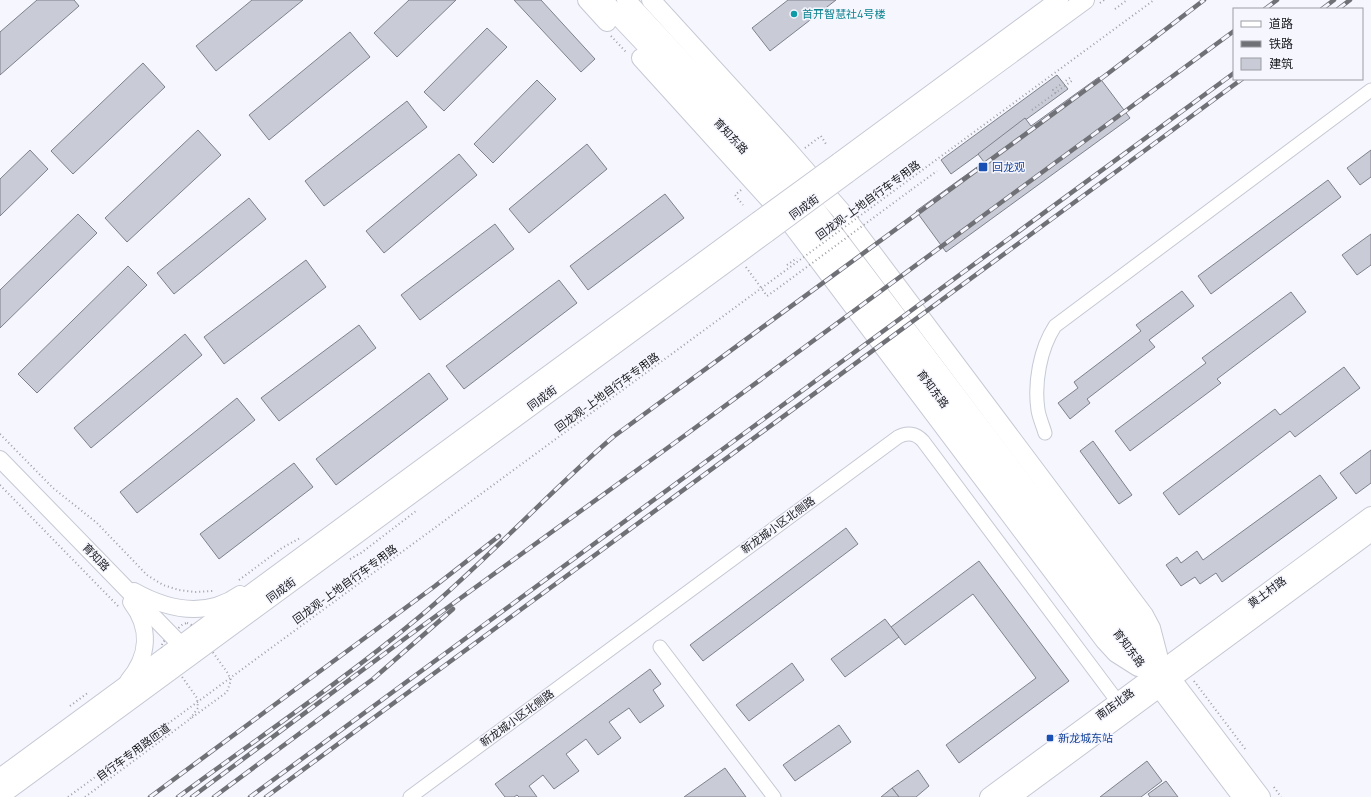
<svg xmlns="http://www.w3.org/2000/svg" width="1371" height="797" font-family="Manrope,'Noto Sans SC',sans-serif">
<rect width="100%" height="100%" fill="#f5f6fe"/>
<g fill="#c9ccd7" stroke="#7e808b">
<path d="M37,0H74L79,6L0,75V32Z"/>
<path d="M252,0H303L216,71L196,46Z"/>
<path d="M409,0H456L397,57L374,33Z"/>
<path d="M514,0H541L595,59L581,72Z"/>
<path d="M788,0H836L770,51L752,28Z"/>
<path d="M487,28L507,47L444,111L424,92Z"/>
<path d="M350,32L370,57L269,140L249,115Z"/>
<path d="M143,63L165,87L73,174L51,151Z"/>
<path d="M1057,75L1068,89L951,174L941,160Z"/>
<path d="M1099,77L1130,118L946,252L916,211L984,162L978,154L1025,118L1031,126Z"/>
<path d="M537,80L556,99L493,163L474,144Z"/>
<path d="M407,101L427,127L324,206L305,181Z"/>
<path d="M198,130L221,155L127,242L105,218Z"/>
<path d="M587,144L607,169L529,233L509,209Z"/>
<path d="M30,150L48,169L0,216V179Z"/>
<path d="M1371,150V177L1360,185L1347,168Z"/>
<path d="M459,154L477,175L384,253L366,231Z"/>
<path d="M1328,180L1341,197L1211,294L1198,276Z"/>
<path d="M665,194L684,218L588,290L570,266Z"/>
<path d="M249,198L266,219L174,294L157,273Z"/>
<path d="M78,214L97,233L0,328V290Z"/>
<path d="M495,224L514,249L420,320L401,295Z"/>
<path d="M1371,234V265L1357,275L1342,255Z"/>
<path d="M306,260L326,287L224,364L204,337Z"/>
<path d="M128,266L147,285L37,393L18,374Z"/>
<path d="M559,280L577,303L464,389L446,366Z"/>
<path d="M1182,291L1194,306L1149,340L1155,347L1087,399L1090,403L1070,419L1058,403L1078,388L1074,382L1141,331L1136,325Z"/>
<path d="M1291,292L1306,312L1217,379L1221,383L1130,451L1115,431L1206,363L1202,358Z"/>
<path d="M359,325L376,348L279,421L261,398Z"/>
<path d="M185,334L202,355L91,448L74,428Z"/>
<path d="M1344,367L1360,388L1295,437L1290,431L1179,515L1163,493L1275,409L1280,415Z"/>
<path d="M429,373L448,399L336,485L316,459Z"/>
<path d="M237,398L255,420L137,513L120,492Z"/>
<path d="M1093,441L1132,495L1119,504L1080,451Z"/>
<path d="M1371,450V483L1356,494L1340,473Z"/>
<path d="M294,463L313,487L219,559L200,534Z"/>
<path d="M1320,475L1337,498L1222,582L1216,573L1200,584L1195,577L1181,586L1166,565L1177,557L1181,563L1197,551L1203,560Z"/>
<path d="M846,528L858,544L703,661L690,645Z"/>
<path d="M979,561L1069,681L959,763L946,745L1036,678L973,594L905,645L891,627Z"/>
<path d="M885,619L899,637L845,677L831,659Z"/>
<path d="M792,663L804,680L749,721L736,705Z"/>
<path d="M650,669L661,684L653,690L664,706L640,723L629,708L609,722L621,738L598,755L586,739L566,754L579,771L554,789L543,775L529,786L537,797H519L517,795L514,797H505L495,784Z"/>
<path d="M839,725L851,742L795,781L783,765Z"/>
<path d="M1147,761L1162,781L1141,797H1100Z"/>
<path d="M725,768L746,797H684Z"/>
<path d="M918,770L929,786L916,797H899L892,788Z"/>
<path d="M1166,781L1178,797H1150L1148,794Z"/>
<path d="M892,788L899,797H881Z"/>
</g>
<g fill="none" stroke-linecap="round" stroke-linejoin="round">
<g stroke="#c6c9d4" stroke-width="15">
<g id="minor">
<path d="M1045,433C1043,426 1039,417 1038,410C1034,383 1040,349 1055,326L1371,90"/>
<path d="M660,647L774,797"/>
<path d="M410,797L898,437C907,432 916,433 923,441L1118,702"/>
</g>
</g>
<g stroke="#c6c9d4" stroke-width="18">
<g id="tertiary">
<path d="M0,459L181,645L189,656"/>
<path d="M134,591C168,610 206,618 240,594"/>
<path d="M128,681C149,656 151,628 131,602"/>
</g>
</g>
<g stroke="#c6c9d4" stroke-width="20">
<g id="secondary">
<path d="M587,0L607,22"/>
<path d="M603,0L744,149L799,212L1242,797"/>
<path d="M626,0L775,160L811,203L1261,797"/>
<path d="M651,0L787,149L841,211L1144,615L1151,628L1158,655"/>
<path d="M641,58L788,220L1105,641L1116,653L1138,667"/>
<path d="M839,162L1059,0"/>
<path d="M847,174L1085,0"/>
<path d="M0,778L758,221"/>
<path d="M0,796L767,233"/>
<path d="M989,797L1371,516"/>
<path d="M1011,797L1371,532"/>
</g>
</g>
<g stroke="#9fa0a6" stroke-width="2" stroke-dasharray="1 3" stroke-linecap="butt">
<path d="M1100,3L1104,0"/>
<path d="M1115,9L1127,0"/>
<path d="M611,36L627,53"/>
<path d="M1056,93L1053,90L1071,77"/>
<path d="M1032,110L1073,80"/>
<path d="M805,148L821,136L826,144"/>
<path d="M741,190L735,195L743,205"/>
<path d="M911,190L937,171"/>
<path d="M856,208L872,196"/>
<path d="M787,265L797,258"/>
<path d="M746,267L767,296L777,289"/>
<path d="M0,434L53,488L97,523L147,575L163,585L179,590L195,592L213,591"/>
<path d="M0,485L118,606"/>
<path d="M350,559L361,553L416,511"/>
<path d="M239,580L282,548L300,538"/>
<path d="M187,623L194,626L227,672L231,680L227,692L190,719L198,708L197,698L161,647L163,642L183,624Z"/>
<path d="M1194,681L1246,750"/>
<path d="M70,706L89,692"/>
<path d="M1274,787L1281,797"/>
<path d="M85,797L190,719"/>
</g>
<use href="#minor" stroke="#fff" stroke-width="13"/>
<use href="#tertiary" stroke="#fff" stroke-width="16"/>
<use href="#secondary" stroke="#fff" stroke-width="18"/>
<g stroke="#707177" stroke-width="4.5">
<g id="rail">
<path d="M1265,9L1277,0"/>
<path d="M1322,9L1334,0"/>
<path d="M1338,9L1350,0"/>
<path d="M150,797L435,586L499,536"/>
<path d="M178,797C258,738 341,682 418,618C486,561 546,495 613,437L1106,75L1204,0"/>
<path d="M192,797L407,637L684,436L1234,31"/>
<path d="M214,797L373,679L453,609"/>
<path d="M250,797L1234,73"/>
<path d="M266,797L1242,79"/>
</g>
</g>
<use href="#rail" stroke="#f5f6fe" stroke-width="3" stroke-dasharray="9" stroke-linecap="butt"/>
<g stroke="#c6c9d4" stroke-width="20" stroke-linecap="butt">
<g id="secondary-bridge">
<path d="M758,221L839,162"/>
<path d="M767,233L847,174"/>
</g>
</g>
<g stroke="#9fa0a6" stroke-width="2" stroke-dasharray="1 3" stroke-linecap="butt">
<path d="M777,289L911,190"/>
<path d="M68,797L1154,0"/>
</g>
<use href="#secondary-bridge" stroke="#fff" stroke-width="18"/>
</g>
<circle fill="#0f9aa8" stroke="#f5f6fe" stroke-width="1.5" cx="794" cy="14" r="4"/>
<g fill="#1a4fb4" stroke="#f5f6fe" stroke-width="1.5">
<rect x="978" y="162" width="10" height="10" rx="2"/>
<rect x="1046" y="734" width="8" height="8" rx="2"/>
</g>
<g text-anchor="middle" stroke-width="3" stroke-linejoin="round" paint-order="stroke">
<g font-size="11" fill="#0d838f" stroke="#f5f6fe" text-anchor="start">
<text x="802" y="18">首开智慧社4号楼</text>
</g>
<g font-size="11" fill="#18191d" stroke="#f5f6fe">
<text transform="translate(731 136) rotate(47)" y="4">育知东路</text>
<text transform="translate(868 200) rotate(-36)" y="4">回龙观-上地自行车专用路</text>
<text transform="translate(804 207) rotate(-36)" y="4">同成街</text>
<text transform="translate(933 389) rotate(53)" y="4">育知东路</text>
<text transform="translate(607 392) rotate(-36)" y="4">回龙观-上地自行车专用路</text>
<text transform="translate(542 398) rotate(-36)" y="4">同成街</text>
<text transform="translate(778 525) rotate(-36)" y="4">新龙城小区北侧路</text>
<text transform="translate(96 557) rotate(46)" y="4">育知路</text>
<text transform="translate(345 584) rotate(-36)" y="4">回龙观-上地自行车专用路</text>
<text transform="translate(281 590) rotate(-36)" y="4">同成街</text>
<text transform="translate(1267 592) rotate(-36)" y="4">黄土村路</text>
<text transform="translate(1129 648) rotate(53)" y="4">育知东路</text>
<text transform="translate(1115 704) rotate(-36)" y="4">南店北路</text>
<text transform="translate(517 718) rotate(-36)" y="4">新龙城小区北侧路</text>
<text transform="translate(133 752) rotate(-36)" y="4">自行车专用路匝道</text>
</g>
<g font-size="11" fill="#164399" stroke="#f5f6fe" text-anchor="start">
<text x="992" y="171">回龙观</text>
<text x="1058" y="742">新龙城东站</text>
</g>
</g>
<rect x="1233" y="8" width="130" height="72" fill="#f5f6fe" stroke="#9d9ea4"/>
<rect x="1241" y="21" width="20" height="6" fill="#ffffff" stroke="#9d9ea4"/>
<text x="1269" y="28" font-size="12" fill="#18191d">道路</text>
<rect x="1241" y="41" width="20" height="6" fill="#707177" stroke="#9d9ea4"/>
<text x="1269" y="48" font-size="12" fill="#18191d">铁路</text>
<rect x="1241" y="58" width="20" height="12" fill="#c9ccd7" stroke="#9d9ea4"/>
<text x="1269" y="68" font-size="12" fill="#18191d">建筑</text>
</svg>
